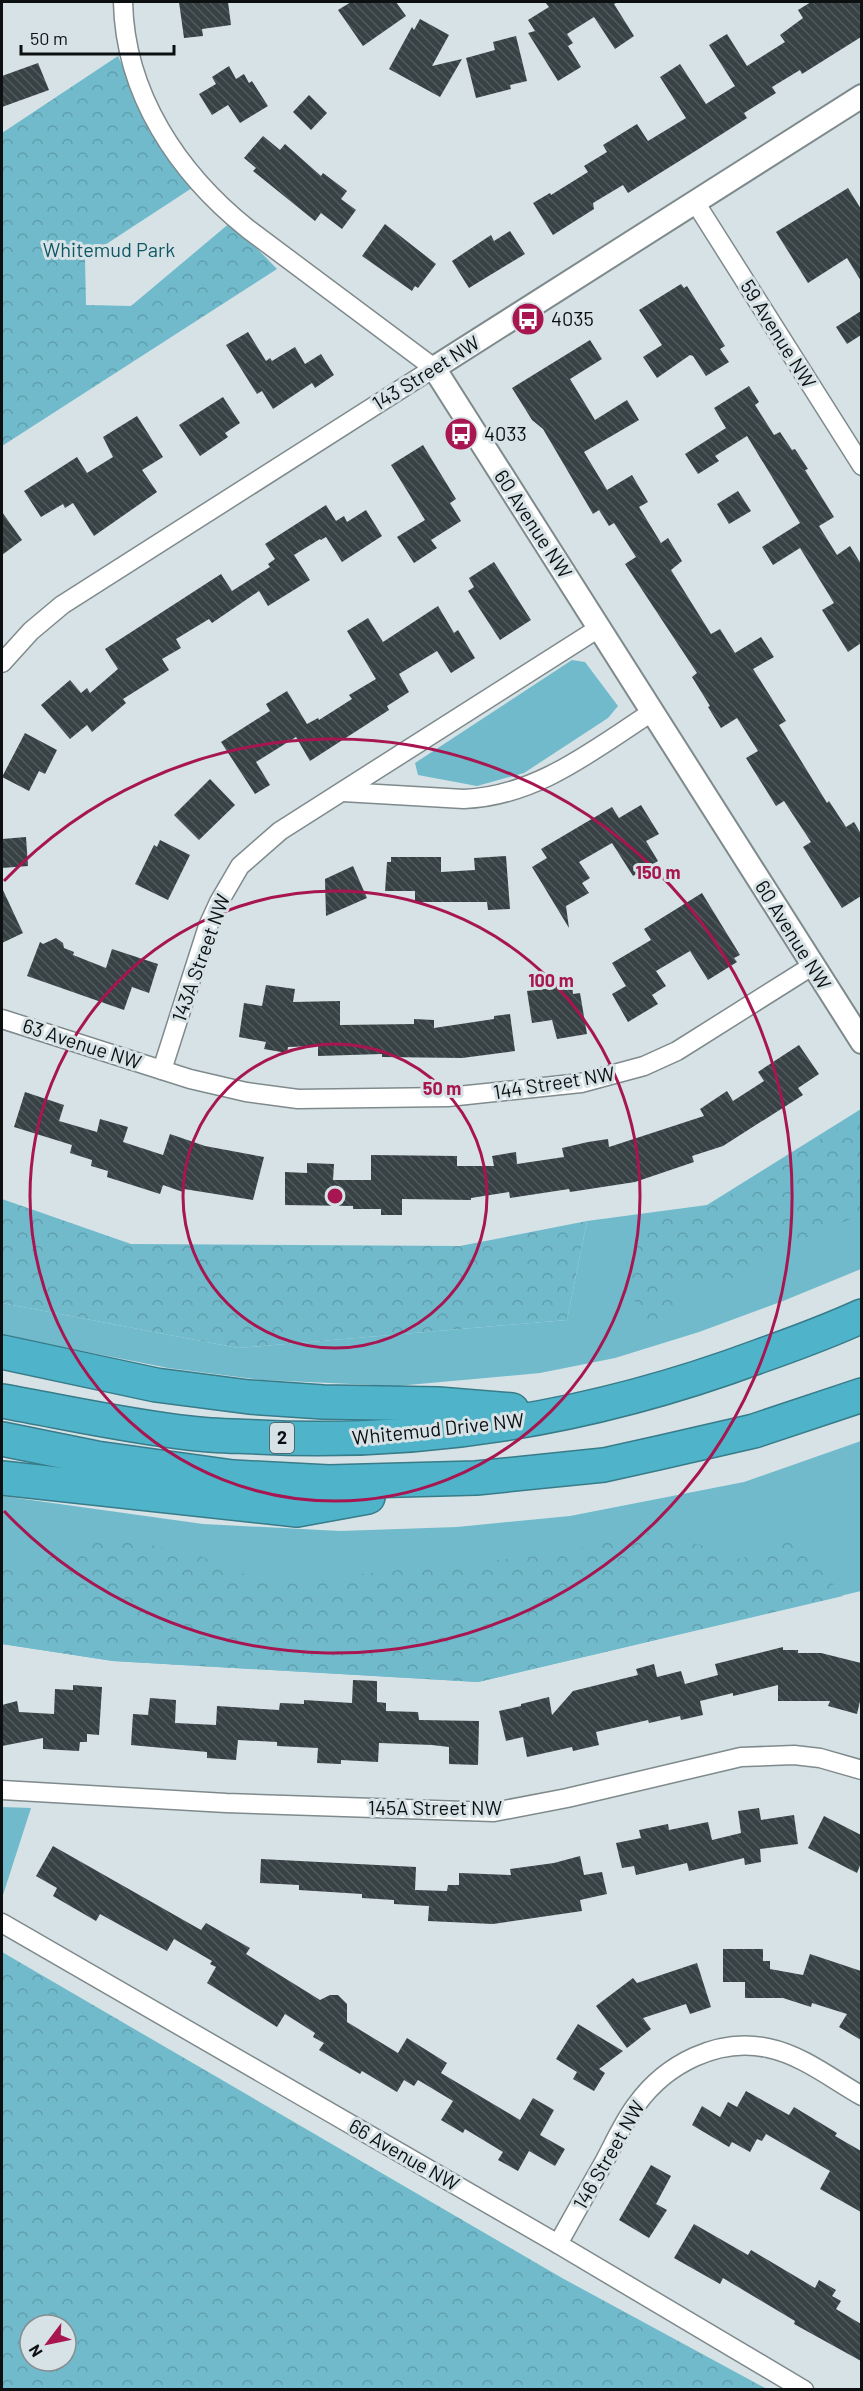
<svg xmlns="http://www.w3.org/2000/svg" width="863" height="2391" font-family="Barlow,sans-serif">
<defs>
<pattern id="forest-crowns" width="20" height="18" patternUnits="userSpaceOnUse" patternTransform="scale(1.5)"><rect width="20" height="18" fill="#70bacb"/><path d="M2 6a3 3 0 1 1 6 0M12 15a3 3 0 1 1 6 0" fill="none" stroke="#609fad"/></pattern>
<pattern id="building-back-hatch" width="6" height="6" patternUnits="userSpaceOnUse" patternTransform="scale(1.5)"><rect width="6" height="6" fill="#384244"/><path d="M-1 5l2 2M0 0l6 6M5-1l2 2" fill="none" stroke="#51595b"/></pattern>
</defs>
<rect width="100%" height="100%" fill="#d6e2e5"/>
<g fill="#70bacb">
<path d="M572,660L585,662L618,706L608,718L524,773L477,786L418,775L415,763Z"/>
<path d="M861,1109V1269L783,1301L699,1332L615,1358L540,1373L397,1386L262,1380L168,1368L2,1335V1303L238,1348L567,1320L587,1221L707,1205Z"/>
<path d="M861,1441V1591L478,1682L113,1661L2,1644V1496L203,1524L340,1531L457,1527L570,1516L744,1482Z"/>
<path d="M2,1807L31,1808L2,1898Z"/>
</g>
<g fill="url(#forest-crowns)" fill-rule="evenodd">
<path d="M118,56L146,119L165,155L195,186L85,258L86,305L131,306L231,222L277,269L2,446V133Z"/>
<path d="M861,1114V1217L858,1216L779,1249L728,1283L702,1285L677,1280L672,1313L651,1326L639,1317L626,1266L647,1221L706,1209Z"/>
<path d="M2,1199L131,1244L460,1246L587,1221L567,1320L238,1348L2,1303Z"/>
<path d="M647,1533L698,1544L741,1559L794,1537L843,1596L478,1682L113,1661L2,1644V1569L110,1536L198,1555L274,1586L369,1573L548,1555Z"/>
<path d="M2,1952L562,2278L767,2389H2ZM30,2325H66V2361H30Z"/>
</g>
<g fill="url(#building-back-hatch)">
<path d="M179,2H228L231,25L202,29L203,36L184,38Z"/>
<path d="M351,2H396L406,16L363,46L338,10Z"/>
<path d="M545,2H618L614,4L634,36L615,49L594,17L567,34L573,43L568,46L581,67L558,81L528,33L535,31L528,20L549,7Z"/>
<path d="M811,2H861V37L802,74L800,70L772,87L776,93L744,113L747,118L697,150L628,193L623,185L593,203L594,209L553,235L533,203L550,193L551,195L588,172L584,166L607,152L603,145L637,124L648,141L686,118L660,77L680,64L706,104L735,86L709,45L727,34L747,66L785,42L780,35L803,18L798,10Z"/>
<path d="M420,19L449,35L432,66L462,59L440,97L389,69L412,27L414,30Z"/>
<path d="M516,36L527,81L510,85L511,89L476,98L466,58L495,50L493,42Z"/>
<path d="M38,63L49,90L2,107V76Z"/>
<path d="M229,66L236,79L244,74L249,83L252,81L268,106L240,123L228,105L212,115L199,94L216,84L212,77Z"/>
<path d="M309,95L327,113L311,130L293,112Z"/>
<path d="M263,136L280,150L285,144L321,176L323,173L347,191L341,199L356,210L342,229L321,213L315,221L253,171L256,168L244,158Z"/>
<path d="M848,188L861,209V281L847,258L808,283L776,232Z"/>
<path d="M385,224L436,264L418,288L415,286L412,291L362,256Z"/>
<path d="M510,231L525,254L469,288L452,261L491,235L494,241Z"/>
<path d="M681,284L684,288L687,286L725,346L720,349L729,362L706,376L693,356L690,355L657,378L643,357L662,345L639,310Z"/>
<path d="M861,311V335L847,344L836,327Z"/>
<path d="M248,332L266,361L270,358L272,361L295,347L305,364L321,354L334,375L315,388L312,383L273,409L262,391L257,394L226,345Z"/>
<path d="M590,340L602,359L570,379L595,420L627,400L639,420L584,452L607,490L632,475L648,502L639,507L661,543L668,538L682,561L671,570L711,634L720,629L735,653L761,637L774,657L753,669L786,721L779,725L827,803L829,801L846,827L854,822L861,834V896L842,908L803,847L811,842L784,801L776,806L746,758L758,751L737,718L721,728L708,707L710,706L692,677L697,673L625,564L636,557L614,523L609,526L599,510L593,514L543,429L532,420L512,388Z"/>
<path d="M749,386L759,402L755,405L774,435L780,432L792,450L795,449L808,469L805,470L834,517L819,526L837,555L850,546L861,564V643L848,652L822,610L834,603L800,548L773,565L762,547L800,523L747,436L715,456L719,461L698,474L685,454L726,428L714,408Z"/>
<path d="M223,397L240,423L225,433L228,437L200,456L179,425Z"/>
<path d="M137,416L163,457L142,470L157,492L94,536L73,503L65,508L63,504L41,517L24,491L77,457L87,473L113,457L103,437Z"/>
<path d="M423,445L456,499L450,503L461,521L431,540L437,548L414,563L397,537L425,520L391,465Z"/>
<path d="M738,491L751,511L729,524L717,504Z"/>
<path d="M326,505L336,521L344,516L347,522L366,510L382,536L342,562L326,537L321,540L320,539L294,555L310,580L268,606L259,591L212,623L209,619L176,639L181,648L162,659L169,670L123,699L126,703L92,732L87,725L70,739L41,705L70,680L81,693L87,688L90,693L118,669L105,649L221,574L232,591L270,567L268,564L275,559L265,544Z"/>
<path d="M2,512L22,540L2,555Z"/>
<path d="M494,562L531,620L500,640L468,591L474,587L469,578Z"/>
<path d="M438,606L454,633L458,630L475,658L451,673L437,651L399,674L409,692L387,706L389,710L310,761L296,737L256,762L270,785L255,794L221,742L270,711L266,704L287,691L307,724L318,718L319,720L352,699L349,695L376,679L347,631L368,618L383,642Z"/>
<path d="M25,733L57,750L45,774L39,771L29,791L2,777Z"/>
<path d="M210,779L235,805L199,840L174,815Z"/>
<path d="M641,805L659,834L646,841L658,861L633,876L612,843L579,862L590,878L582,883L589,893L566,906L569,928L532,867L547,858L541,849L612,807L619,818Z"/>
<path d="M26,837L28,866L2,868V839Z"/>
<path d="M160,840L190,855L168,900L135,884L154,845L157,847Z"/>
<path d="M506,856L510,909L488,910L487,902H415V891H385L387,862H391V857H441V872L475,870L474,858Z"/>
<path d="M353,866L367,898L326,916L325,879Z"/>
<path d="M2,888L23,933L2,943Z"/>
<path d="M702,893L740,955L734,958L737,962L708,980L690,951L656,971L666,986L652,995L658,1004L628,1022L612,994L626,986L612,963L651,940L644,929Z"/>
<path d="M56,938L63,943L64,948L74,952L73,955L106,968L112,949L158,964L149,993L132,987L124,1010L27,976L40,942L43,944Z"/>
<path d="M266,985L295,989L293,1002L340,1001V1025L414,1024V1019L434,1020V1028L494,1019V1016L510,1014L515,1051L462,1058L382,1057V1054L318,1056V1046L288,1047L287,1053L264,1049L266,1042L239,1037L244,1003L262,1006Z"/>
<path d="M572,986L573,994L580,993L587,1034L557,1039L552,1020L532,1023L527,991Z"/>
<path d="M799,1045L819,1074L798,1088L803,1095L723,1146L692,1156L694,1162L635,1182L570,1192L569,1189L510,1198L509,1192L471,1198V1200L402,1199V1215H381V1209H353V1206L285,1205V1172L307,1173V1163L334,1164L333,1180H371V1155L457,1156V1166H494L492,1156L516,1152L517,1164L564,1157L562,1148L588,1142L608,1139L609,1147L704,1116L700,1109L727,1091L733,1101L764,1081L758,1072Z"/>
<path d="M25,1092L64,1105L59,1121L97,1132L100,1119L128,1127L123,1142L163,1155L170,1134L205,1146L264,1157L253,1200L184,1189L183,1192L163,1185L160,1194L107,1177L108,1171L91,1166L92,1160L70,1153L72,1145L14,1127Z"/>
<path d="M783,1647V1650H798V1653H821L861,1663V1697L857,1714L828,1706L830,1701H778V1685L733,1696V1693L700,1701L703,1715L681,1720L680,1716L649,1723L648,1720L596,1732L599,1745L573,1751L572,1747L527,1757L523,1737L506,1741L499,1711L521,1706V1704L549,1697L552,1715L573,1691L638,1675L636,1669L654,1664L657,1677L681,1671L685,1684L718,1675L715,1664Z"/>
<path d="M353,1680L377,1681V1702L386,1703V1711L418,1712L419,1720L479,1721L478,1765L449,1764V1747L432,1745L379,1743L378,1762L341,1760V1764L317,1763L318,1748L277,1746V1742L238,1740L236,1760L207,1758V1752L131,1745L133,1714L148,1715L150,1698L176,1700L175,1723L216,1725L217,1706L279,1710L280,1703L304,1704V1700L352,1703Z"/>
<path d="M73,1685L102,1687L99,1735L87,1734V1742H80L79,1751L43,1749V1738L2,1746V1705L17,1701L19,1712L54,1714L55,1689L73,1690Z"/>
<path d="M759,1808L761,1820L794,1815L798,1844L760,1849L761,1862L745,1865L744,1858L689,1871L687,1863L636,1875L634,1866L622,1868L616,1843L641,1838L639,1830L668,1824L669,1830L708,1822L712,1840L741,1833L738,1811Z"/>
<path d="M824,1816L861,1835V1863L857,1873L808,1848Z"/>
<path d="M53,1846L201,1930L206,1923L250,1948L246,1954L320,2000L330,1995H338L347,2004V2022L398,2053L407,2038L447,2063L441,2073L520,2120L533,2098L554,2110L540,2135L565,2149L555,2166L529,2151L518,2171L498,2160L503,2152L465,2129L463,2133L441,2120L453,2101L418,2080L414,2086L404,2080L397,2092L362,2071L360,2074L319,2050L324,2043L313,2037L315,2033L285,2014L277,2027L207,1983L216,1967L210,1964L212,1961L174,1939L167,1951L100,1914L96,1921L53,1896L57,1888L36,1876Z"/>
<path d="M580,1856L584,1875L602,1872L607,1894L580,1900L582,1911L493,1924L428,1921L429,1906L394,1904V1900L362,1898V1894L299,1890V1885L260,1883L261,1859L416,1867L415,1890L447,1891L448,1885H459V1873L511,1875L510,1869L554,1863Z"/>
<path d="M723,1949H763V1961H770V1969L803,1975L810,1954L861,1971V2040L839,2027L847,2014L812,2003L811,2007L783,1998H745V1982H723Z"/>
<path d="M697,1963L711,2007L690,2014L686,2004L643,2018L651,2029L627,2048L596,2006L633,1978L637,1983Z"/>
<path d="M578,2024L623,2051L599,2069L605,2073L594,2091L573,2079L577,2072L556,2059Z"/>
<path d="M746,2091L789,2115L794,2107L837,2133L835,2136L861,2151V2212L820,2189L830,2171L766,2134L762,2141L757,2139L750,2152L732,2142L729,2147L692,2125L702,2106L720,2117L728,2102L737,2107Z"/>
<path d="M651,2165L671,2176L656,2204L667,2210L649,2238L619,2220Z"/>
<path d="M694,2224L748,2255L751,2250L815,2288L819,2280L836,2290L832,2296L841,2301L836,2309L861,2324V2361L794,2324L795,2321L723,2278L720,2284L674,2258Z"/>
</g>
<g fill="none" stroke-linecap="round" stroke-linejoin="round">
<g stroke="#7f8a8c" stroke-width="21">
<g id="minor">
<path d="M695,202L862,466"/>
<path d="M2,663L31,631L62,605L434,368L248,229C178,173 125,94 123,2"/>
<path d="M343,792L464,799C537,796 593,750 652,712"/>
<path d="M2,1019L190,1079L246,1092L298,1099L448,1097L581,1083L644,1066L677,1051L812,966"/>
<path d="M162,1070L208,926L219,902L240,866L280,831L599,628"/>
<path d="M2,1790L226,1803L494,1812L567,1798L741,1757L794,1755L820,1758L862,1770"/>
<path d="M2,1923L558,2244L804,2390"/>
<path d="M558,2244C573,2217 588,2190 603,2164C614,2144 623,2122 637,2104C666,2064 718,2037 768,2048C802,2055 832,2079 862,2096"/>
</g>
</g>
<g stroke="#7f8a8c" stroke-width="26">
<path id="tertiary" d="M862,96L434,368L862,1042"/>
</g>
<g stroke="#387b89" stroke-width="36">
<g id="motorway">
<path d="M2,1352L156,1385L249,1397L323,1402L438,1404L512,1410"/>
<path d="M2,1401C64,1412 126,1426 189,1433C212,1436 235,1436 257,1437C430,1446 599,1416 760,1356C794,1344 829,1331 862,1316"/>
<path d="M2,1439L96,1458L233,1477L329,1482L476,1478L604,1465L658,1453L754,1431L862,1395"/>
<path d="M2,1478L297,1510L368,1497"/>
</g>
</g>
<use href="#minor" stroke="#fff" stroke-width="18"/>
<use href="#tertiary" stroke="#fff" stroke-width="22"/>
<use href="#motorway" stroke="#4fb4ca" stroke-width="33"/>
</g>
<g fill="none" stroke="#a71651" stroke-width="3">
<circle cx="335" cy="1196" r="152"/>
<circle cx="335" cy="1196" r="305"/>
<path d="M4 881A457 457 0 1 1 4 1511"/>
</g>
<defs>
<g id="bus-disc" transform="scale(1.725)"><circle r="9.5" fill="#a71651" stroke="#d6e2e5"/><path d="M-5-6H5V4H4V6H2V4H-2V6H-4V4H-5ZM-3.5-4V0h7V-4ZM-3.5 1.2v1.5H-2V1.2ZM2 1.2v1.5H3.5V1.2Z" fill="#fff"/></g>
</defs>
<g fill-rule="evenodd">
<use href="#bus-disc" x="528" y="319"/>
<use href="#bus-disc" x="461" y="434"/>
</g>
<g text-anchor="middle" stroke-width="6" stroke-linejoin="round" paint-order="stroke">
<rect fill="#d6e2e5" stroke="#494f51" stroke-width="1.5" x="270" y="1423" width="24" height="30" rx="4.5"/>
<g font-size="18" font-weight="bold" fill="#0c1011">
<text x="282" y="1444">2</text>
</g>
<g font-size="20" fill="#0f5765" stroke="#d6e2e5">
<text x="109" y="257">Whitemud Park</text>
</g>
<g font-size="20" fill="#0c1011" stroke="#d6e2e5" text-anchor="start">
<text x="551" y="326">4035</text>
<text x="484" y="441">4033</text>
</g>
<g font-size="20" fill="#0c1011" stroke="#d6e2e5">
<text transform="translate(778 334) rotate(58)" y="7">59 Avenue NW</text>
<text transform="translate(426 373) rotate(-32)" y="7">143 Street NW</text>
<text transform="translate(533 524) rotate(57)" y="7">60 Avenue NW</text>
<text transform="translate(793 935) rotate(58)" y="7">60 Avenue NW</text>
<text transform="translate(201 958) rotate(-70)" y="7">143A Street NW</text>
<text transform="translate(82 1044) rotate(18)" y="7">63 Avenue NW</text>
<text transform="translate(554 1083) rotate(-9)" y="7">144 Street NW</text>
<text transform="translate(438 1429) rotate(-6)" y="7">Whitemud Drive NW</text>
<text x="435" y="1815">145A Street NW</text>
<text transform="translate(404 2155) rotate(30)" y="7">66 Avenue NW</text>
<text transform="translate(609 2155) rotate(-60)" y="7">146 Street NW</text>
</g>
</g>
<circle cx="335" cy="1196" r="9" fill="#a71651" stroke="#d6e2e5" stroke-width="3"/>
<g font-size="18" text-anchor="middle" font-weight="bold" fill="#a71651" stroke="#d6e2e5" stroke-width="6" stroke-linejoin="round" paint-order="stroke">
<text x="658" y="879">150 m</text>
<text x="551" y="987">100 m</text>
<text x="442" y="1095">50 m</text>
</g>
<rect width="863" height="2391" fill="none" stroke="#0c1011" stroke-width="6"/>
<g transform="translate(48 2343) rotate(238)"><circle r="28" fill="#d6e2e5" stroke="#858e90" stroke-width="1.5"/>
<path d="M0-4.5L10 22L0 15L-10 22Z" fill="#a71651"/>
<text y="-9" font-size="16" font-weight="bold" text-anchor="middle" fill="#0c1011">N</text>
</g>
<path d="M21 45v9h153v-9" fill="none" stroke="#0c1011" stroke-width="3"/>
<text x="30" y="45" font-size="18" fill="#0c1011" stroke="#d6e2e5" stroke-width="4.5" paint-order="stroke">50 m</text>
</svg>
